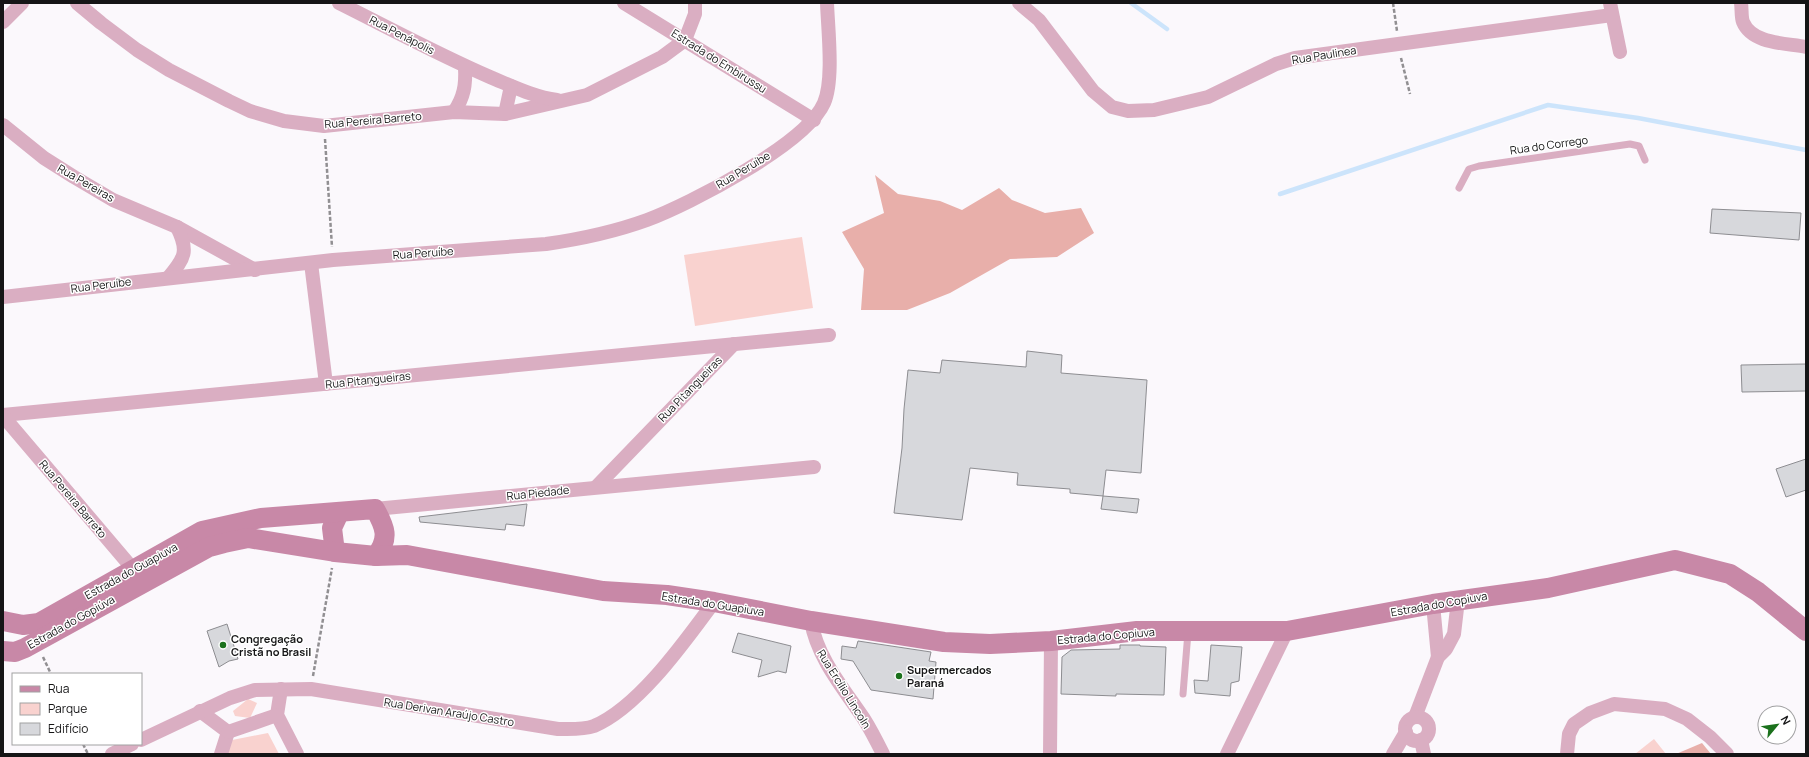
<svg xmlns="http://www.w3.org/2000/svg" width="1809" height="757" font-family="Manrope,sans-serif">
<rect width="100%" height="100%" fill="#fbf8fc"/>
<g fill="#f9d2cf">
<path d="M802,237L813,308L695,326L684,255Z"/>
<path d="M248,699L257,703L250,718L235,716L233,711Z"/>
<path d="M268,733L279,754H225L227,741Z"/>
<path d="M1654,739L1666,754H1635Z"/>
</g>
<g fill="#e8afaa">
<path d="M875,175L898,194L940,201L962,210L999,188L1012,200L1045,213L1081,208L1094,233L1057,257L1010,259L950,293L907,310H861L864,269L842,232L884,213Z"/>
<path d="M1702,743L1711,754H1676Z"/>
</g>
<g fill="none" stroke-linecap="round" stroke-linejoin="round">
<g stroke="#cce4fb" stroke-width="4.5">
<path d="M1131,3L1167,29"/>
<path d="M1280,194L1548,105L1638,118L1806,150"/>
</g>
</g>
<g fill="#d7d8dc" stroke="#8d8d91">
<path d="M1712,209L1801,213L1799,240L1710,233Z"/>
<path d="M1027,351L1062,355L1061,373L1147,380L1141,473L1106,470L1103,496L1070,493V489L1017,485L1018,473L970,468L962,520L894,513L902,448L904,409L908,370L940,373L942,360L1026,367Z"/>
<path d="M1806,364V391L1742,392L1741,365Z"/>
<path d="M1806,459V490L1786,497L1776,469Z"/>
<path d="M1103,496L1139,499L1137,513L1101,509Z"/>
<path d="M527,504L524,526L506,524L505,530L420,522L419,517Z"/>
<path d="M227,624L238,659L229,661L219,667L207,631Z"/>
<path d="M738,633L791,646L786,673L778,671L758,677L762,660L732,652Z"/>
<path d="M858,641L931,652L929,661L936,662L933,699L871,690L853,661L841,659L842,646L856,648Z"/>
<path d="M1120,645H1140V646L1166,647L1164,695L1116,694V696L1061,694L1062,657L1071,650L1120,649Z"/>
<path d="M1211,645L1242,647L1239,681L1231,683L1230,696L1195,693L1194,680L1208,681Z"/>
</g>
<g fill="none" stroke-linecap="round" stroke-linejoin="round">
<g stroke="#918f92" stroke-width="2.5" stroke-dasharray="4 2" stroke-linecap="butt">
<path d="M1393,3L1397,31"/>
<path d="M1401,58L1410,94"/>
<path d="M325,139L332,247"/>
<path d="M43,657L51,674"/>
<path d="M313,676L332,568"/>
<path d="M83,744L88,754"/>
</g>
<g stroke="#daaec2" stroke-width="7">
<path d="M1459,188L1469,169L1479,166L1630,144L1639,146L1645,160"/>
<path d="M1183,694L1188,632"/>
</g>
<g stroke="#daaec2" stroke-width="14">
<path d="M77,3L101,23L137,50L169,70L229,101L250,111L284,121L324,126L454,112L505,114L587,95L662,57L685,40L695,14V3"/>
<path d="M339,3C389,28 439,55 490,77C512,86 534,97 557,100"/>
<path d="M624,3L814,120"/>
<path d="M1019,3L1039,20L1093,91L1112,107L1128,111L1154,110L1208,97L1276,64L1295,58L1612,15"/>
<path d="M1610,3L1620,52"/>
<path d="M1741,3C1742,9 1741,17 1743,22C1752,44 1786,43 1806,47"/>
<path d="M3,22L22,3"/>
<path d="M454,112C464,97 466,85 465,67"/>
<path d="M505,114L511,86"/>
<path d="M3,125L44,158L74,177L113,200L177,227L255,270"/>
<path d="M311,263L326,384"/>
<path d="M168,278C185,258 189,251 177,227"/>
<path d="M3,297L333,260L546,244C581,239 614,232 647,220C690,204 806,144 824,103C834,80 828,30 827,3"/>
<path d="M3,415L829,335"/>
<path d="M3,416L133,569L138,578"/>
<path d="M596,487L734,344"/>
<path d="M375,509L814,467"/>
<path d="M1433,604L1438,657"/>
<path d="M811,621C817,658 844,689 864,719C871,730 877,742 883,754"/>
<path d="M281,689L277,715L297,754"/>
<path d="M200,711L228,732L221,754"/>
<path d="M1415,717L1438,657L1446,649L1454,634L1458,600"/>
<circle cx="1417" cy="729" r="12"/>
<path d="M228,732L277,715"/>
<path d="M141,740L230,698L255,690L311,689L558,729C569,729 583,730 594,726C639,707 685,641 714,602"/>
<path d="M1421,740L1424,754"/>
<path d="M112,754L132,744"/>
<path d="M1050,754L1051,641"/>
<path d="M1227,754L1287,631"/>
<path d="M1393,754L1406,732"/>
<path d="M1567,754L1569,734L1574,724L1590,713L1614,704L1665,709L1687,719L1710,737L1727,754"/>
</g>
<g stroke="#c888a7" stroke-width="20">
<path d="M335,552L332,528L339,513"/>
<path d="M3,621L23,625L39,623L202,531L261,518L375,509C385,527 390,538 376,556"/>
<path d="M3,651L15,652L25,648L209,547L224,543L248,538L335,552L376,556L407,555L603,591L667,595L714,602L811,621L944,642L990,644L1051,641L1137,631H1287L1433,604L1548,588L1675,560L1730,574L1758,592L1806,631"/>
</g>
</g>
<g fill="#1b711c" stroke="#fff" stroke-width="1.5">
<circle cx="223" cy="645" r="4"/>
<circle cx="899" cy="676" r="4"/>
</g>
<g text-anchor="middle" stroke-width="3" stroke-linejoin="round" paint-order="stroke">
<g font-size="11" fill="#151516" stroke="#fff">
<text transform="translate(402 35) rotate(27)" y="4">Rua Penápolis</text>
<text transform="translate(1324 55) rotate(-9)" y="4">Rua Paulinea</text>
<text transform="translate(719 61) rotate(32)" y="4">Estrada do Embirussu</text>
<text transform="translate(373 120) rotate(-5)" y="4">Rua Pereira Barreto</text>
<text transform="translate(1549 145) rotate(-8)" y="4">Rua do Corrego</text>
<text transform="translate(743 170) rotate(-31)" y="4">Rua Peruíbe</text>
<text transform="translate(86 183) rotate(30)" y="4">Rua Pereiras</text>
<text transform="translate(423 253) rotate(-4)" y="4">Rua Peruíbe</text>
<text transform="translate(101 285) rotate(-7)" y="4">Rua Peruíbe</text>
<text transform="translate(368 380) rotate(-6)" y="4">Rua Pitangueiras</text>
<text transform="translate(690 389) rotate(-46)" y="4">Rua Pitangueiras</text>
<text transform="translate(538 493) rotate(-6)" y="4">Rua Piedade</text>
<text transform="translate(73 499) rotate(50)" y="4">Rua Pereira Barreto</text>
<text transform="translate(131 571) rotate(-29)" y="4">Estrada do Guapiuva</text>
<text transform="translate(713 604) rotate(9)" y="4">Estrada do Guapiuva</text>
<text transform="translate(1439 604) rotate(-10)" y="4">Estrada do Copiuva</text>
<text transform="translate(71 622) rotate(-29)" y="4">Estrada do Gopiúva</text>
<text transform="translate(1106 636) rotate(-5)" y="4">Estrada do Copiuva</text>
<text transform="translate(844 689) rotate(58)" y="4">Rua Ercílio Lincoln</text>
<text transform="translate(449 712) rotate(9)" y="4">Rua Derivan Araújo Castro</text>
</g>
<g font-size="11" font-weight="bold" fill="#151516" stroke="#fff" text-anchor="start">
<text x="231" y="643">Congregação<tspan x="231" dy="13">Cristã no Brasil</tspan></text>
<text x="907" y="674">Supermercados<tspan x="907" dy="13">Paraná</tspan></text>
</g>
</g>
<rect width="1809" height="757" fill="none" stroke="#151516" stroke-width="8"/>
<rect x="12" y="673" width="130" height="72" fill="#ffffff" stroke="#a1a1a2"/>
<rect x="20" y="686" width="20" height="6" fill="#c888a7" stroke="#a1a1a2"/>
<text x="48" y="693" font-size="12" fill="#151516">Rua</text>
<rect x="20" y="703" width="20" height="12" fill="#f9d2cf" stroke="#a1a1a2"/>
<text x="48" y="713" font-size="12" fill="#151516">Parque</text>
<rect x="20" y="723" width="20" height="12" fill="#d7d8dc" stroke="#a1a1a2"/>
<text x="48" y="733" font-size="12" fill="#151516">Edifício</text>
<g transform="translate(1777 725) rotate(61)"><circle r="19" fill="#ffffff" stroke="#a1a1a2"/>
<path d="M0-3L7 15L0 10L-7 15Z" fill="#1b711c"/>
<text y="-6" font-size="11" font-weight="bold" text-anchor="middle" fill="#151516">N</text>
</g>
</svg>
